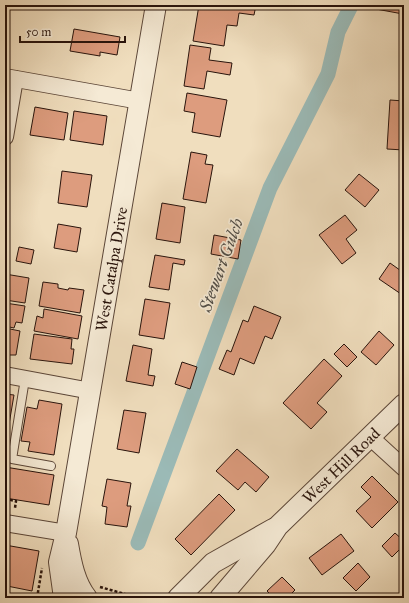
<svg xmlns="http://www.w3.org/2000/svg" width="409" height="603" font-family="'IM FELL Great Primer',serif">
<rect width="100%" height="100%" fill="#f0debe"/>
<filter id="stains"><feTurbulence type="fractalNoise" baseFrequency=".005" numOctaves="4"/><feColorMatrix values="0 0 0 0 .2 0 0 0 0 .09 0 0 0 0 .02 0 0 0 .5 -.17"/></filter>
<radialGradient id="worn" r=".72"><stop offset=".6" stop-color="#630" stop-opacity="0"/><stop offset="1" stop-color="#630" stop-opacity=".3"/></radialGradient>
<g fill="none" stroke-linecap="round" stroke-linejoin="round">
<path stroke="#9bbbb8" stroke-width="15" d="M138,543L270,188L328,74L338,32L351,6"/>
</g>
<g fill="#dd9c7e" stroke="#29140c">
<path d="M199,5H256L254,15L239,13L237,26L227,25L224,46L193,41Z"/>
<path d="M365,5H404V8L403,14L365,7Z"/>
<path d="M74,29L120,37L117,55L100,52V56L70,51Z"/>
<path d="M190,45L211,48L209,60L232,63L230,75L207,71L204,89L184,86Z"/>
<path d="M187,93L227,100L220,137L192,132L195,113L184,111Z"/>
<path d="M390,100L404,101V150L387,149Z"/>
<path d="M35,107L68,113L64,140L30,135Z"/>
<path d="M74,111L107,116L103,145L70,140Z"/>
<path d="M191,152L207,155L205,164L213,165L206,203L183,199Z"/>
<path d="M62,171L92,175L87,207L58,203Z"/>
<path d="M359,174L379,190L365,207L345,190Z"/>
<path d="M162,203L185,207L180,243L156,239Z"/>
<path d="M345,215L357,230L346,239L356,253L342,264L319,235Z"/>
<path d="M58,224L81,228L77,252L54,248Z"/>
<path d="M214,235L241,240L238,259L211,254Z"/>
<path d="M19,247L34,250L31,264L16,261Z"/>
<path d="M155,255L185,260L184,265L173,263L169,290L149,287Z"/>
<path d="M390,263L404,273V290L401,294L379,279Z"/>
<path d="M5,274L29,278L25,303L5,300Z"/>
<path d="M43,282L58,284V288L68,290L69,288L84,290L80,313L39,306Z"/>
<path d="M145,299L170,303L164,339L139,335Z"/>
<path d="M5,303L25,306L22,323L16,322L14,328L5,326Z"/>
<path d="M254,306L281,317L272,339L265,336L254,364L240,358L234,375L219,369L227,350L231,352L243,320L248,322Z"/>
<path d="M44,309L82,316L78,339L34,331L37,316L43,318Z"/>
<path d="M5,328L20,331L16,355H5Z"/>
<path d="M379,331L394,345L376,365L361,352Z"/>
<path d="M34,334L72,339L71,349H74L72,364L30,359Z"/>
<path d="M344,344L357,357L347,367L334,354Z"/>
<path d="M133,345L152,349L148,375L155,376L153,386L126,381Z"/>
<path d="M324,359L342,376L317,403L327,412L311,429L283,403Z"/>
<path d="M182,362L197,367L190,389L175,384Z"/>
<path d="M5,394L14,395L7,436L5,435Z"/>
<path d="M39,400L62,404L54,455L28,451L30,442L21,441L27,407L37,409Z"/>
<path d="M124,410L146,413L139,453L117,449Z"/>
<path d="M237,449L269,477L256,492L245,482L238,490L216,471Z"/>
<path d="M5,467L54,475L49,505L5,498Z"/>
<path d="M372,476L398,502L372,528L356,511L371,497L361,487Z"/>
<path d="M107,479L131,483L127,506H131L127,527L105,524L107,507L102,506Z"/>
<path d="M219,494L235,510L191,555L175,539Z"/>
<path d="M395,533L404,541V545L392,557L382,546Z"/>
<path d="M341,534L354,551L322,575L309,558Z"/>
<path d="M5,545L39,551L32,591L7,586L5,590Z"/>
<path d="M358,563L370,577L356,591L343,578Z"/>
<path d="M282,577L295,590L287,598H274L267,591Z"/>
</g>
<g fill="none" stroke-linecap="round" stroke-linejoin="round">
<g stroke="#5b4638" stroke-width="10">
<path id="service" d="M25,379L12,459L51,466"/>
</g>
<g stroke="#5b4638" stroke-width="18">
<g id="minor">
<path d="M5,77L140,101"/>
<path d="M5,137L15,79"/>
<path d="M5,375L91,391"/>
<path d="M370,437L404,468"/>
<path d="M5,523L66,533"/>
</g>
</g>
<g stroke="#5b4638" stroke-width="22">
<g id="tertiary">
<path d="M68,544C71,562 75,583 87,598"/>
<path id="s1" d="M64,598L59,562L66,533L156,5"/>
<path d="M178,598L213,563L273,529"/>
<path id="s2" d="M220,598L266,544L278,526L404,404"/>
</g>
</g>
<g stroke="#29140c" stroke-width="2.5" stroke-dasharray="3 2" stroke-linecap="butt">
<path d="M5,499L16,501L15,508"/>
<path d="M100,587L139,598"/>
<path d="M37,598L42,568"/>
</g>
<use href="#service" stroke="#f5ead5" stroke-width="8"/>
<use href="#minor" stroke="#f5ead5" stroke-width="16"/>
<use href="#tertiary" stroke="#f5ead5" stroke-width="20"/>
</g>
<g text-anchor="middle" stroke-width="3.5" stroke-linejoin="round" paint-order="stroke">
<g font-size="16" fill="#29140c" stroke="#f5ead5">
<text dy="6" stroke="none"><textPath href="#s1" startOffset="334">West Catalpa Drive</textPath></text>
<text dy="6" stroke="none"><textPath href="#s2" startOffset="180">West Hill Road</textPath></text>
</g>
<g font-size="17" font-style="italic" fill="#514e48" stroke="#f5ead5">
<text transform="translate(221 265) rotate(-70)" y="6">Stewart Gulch</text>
</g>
</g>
<rect width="409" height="603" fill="none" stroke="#f0debe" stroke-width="20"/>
<rect x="6" y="6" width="397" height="591" fill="none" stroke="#29140c" stroke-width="2"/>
<rect x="10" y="10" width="389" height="583" fill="none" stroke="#29140c"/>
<path d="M20 36v6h105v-6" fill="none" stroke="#29140c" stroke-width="2"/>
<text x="26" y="36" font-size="12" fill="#29140c" stroke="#f5ead5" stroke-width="3" paint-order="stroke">50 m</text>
<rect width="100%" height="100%" filter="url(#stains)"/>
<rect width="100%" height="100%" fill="url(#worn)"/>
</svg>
